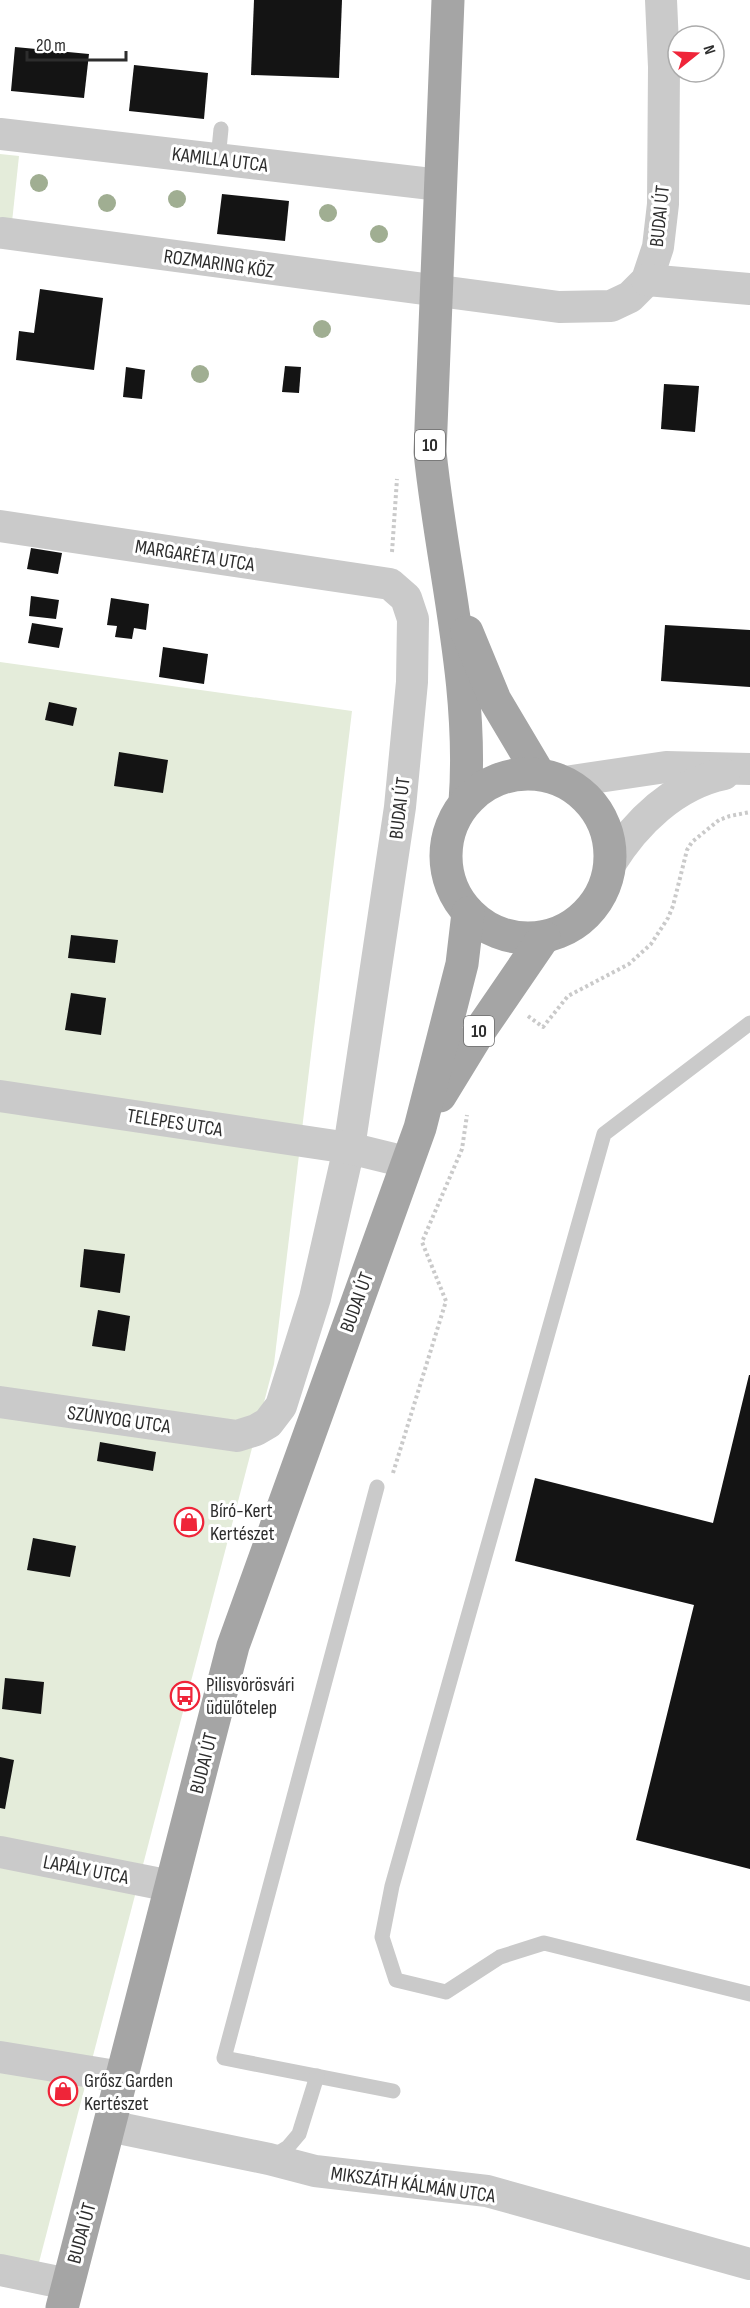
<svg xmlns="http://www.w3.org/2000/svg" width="750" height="2308" font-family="'Sofia Sans Condensed',sans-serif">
<rect width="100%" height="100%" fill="#fff"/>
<g fill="#e4ecda">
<path d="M0,154L19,156L12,222L0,220Z"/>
<path d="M0,662L352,711L274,1364L32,2289L0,2283Z"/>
</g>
<g fill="#141414">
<path d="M254,0H342L339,78L251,75Z"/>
<path d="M15,47L89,54L84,98L11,91Z"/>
<path d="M134,65L208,73L204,119L129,111Z"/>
<path d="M222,194L289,201L285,241L217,234Z"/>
<path d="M40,289L103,298L94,370L16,360L19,331L34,333Z"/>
<path d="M285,366L301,367L299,393L282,392Z"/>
<path d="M126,367L145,370L142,399L123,397Z"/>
<path d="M664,384L699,386L695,432L661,429Z"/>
<path d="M31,548L62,553L58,574L27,569Z"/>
<path d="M31,596L59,600L56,619L29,616Z"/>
<path d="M111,598L149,604L146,630L134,628L132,639L115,637L117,626L107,625Z"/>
<path d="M32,623L63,628L59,648L28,643Z"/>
<path d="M665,625L750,630V687L661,681Z"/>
<path d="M163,647L208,654L204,684L159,677Z"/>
<path d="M49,702L77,708L73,726L45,720Z"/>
<path d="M119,752L168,760L163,793L114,786Z"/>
<path d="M71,935L118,940L115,963L68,958Z"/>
<path d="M71,993L106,998L101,1035L65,1030Z"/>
<path d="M84,1249L125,1254L120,1293L80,1287Z"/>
<path d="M98,1310L130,1316L125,1351L92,1346Z"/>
<path d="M749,1375H750V1869L636,1840L694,1605L515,1561L535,1478L713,1523Z"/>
<path d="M100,1442L156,1452L153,1471L97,1461Z"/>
<path d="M33,1538L76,1546L70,1577L27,1570Z"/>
<path d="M5,1678L44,1682L41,1714L2,1709Z"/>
<path d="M0,1757L14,1760L5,1809L0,1808Z"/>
</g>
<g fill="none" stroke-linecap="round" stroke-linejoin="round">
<g stroke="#cacaca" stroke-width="4" stroke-dasharray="3 3" stroke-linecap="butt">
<path d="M392,552L397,479"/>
<path d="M528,1016L543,1027L568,996L629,964L651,944L668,918L673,906L687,850L692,842L719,820L730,816L750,812"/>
<path d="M393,1473L446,1301L422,1242L462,1149L467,1115"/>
</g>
<g stroke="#cacaca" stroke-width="15">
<path d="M218,159L221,129"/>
<path d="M750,1023L604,1134L392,1886L382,1937L396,1980L446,1992L500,1957L544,1943L750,1994"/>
<path d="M377,1487L224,2058L393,2091"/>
<path d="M272,2157L288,2147L299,2134L317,2076"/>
</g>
<g stroke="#cacaca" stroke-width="32">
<path d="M0,134L440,185"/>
<path d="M3,233L559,307L611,306L630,297L647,280L658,247L663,204L664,67L661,0"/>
<path d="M647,280L750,289"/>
<path d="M0,526L390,584L406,598L413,619L412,682L400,807L349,1148L315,1298L281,1406L268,1423L256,1430L237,1436L0,1402"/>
<path d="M565,782L666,767L750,769"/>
<path d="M610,864C635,823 675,784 724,774"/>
<path d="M0,1096L349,1148L406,1162"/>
<path d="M0,1852L171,1886"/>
<path d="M0,2057L122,2077"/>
<path d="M109,2126L269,2159L315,2171L487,2191L750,2264"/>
<path d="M0,2270L68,2284"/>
</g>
<g stroke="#a5a5a5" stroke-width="33">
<path d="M448,0L430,452C442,569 474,685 465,802"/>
<path d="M467,632L495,700L539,774"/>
<circle cx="528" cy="856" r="82"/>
<path d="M440,1096L481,1029L544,937"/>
<path d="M62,2308L233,1646L420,1128L462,964L468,913"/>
</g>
</g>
<g fill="#a0ae92">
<circle cx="39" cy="183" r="9"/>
<circle cx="177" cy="199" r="9"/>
<circle cx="107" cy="203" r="9"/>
<circle cx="328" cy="213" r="9"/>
<circle cx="379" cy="234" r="9"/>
<circle cx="322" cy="329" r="9"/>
<circle cx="200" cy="374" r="9"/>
</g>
<defs>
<g id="shop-ring" transform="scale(1.5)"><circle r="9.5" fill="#fff" stroke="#ef2539" stroke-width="1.5"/><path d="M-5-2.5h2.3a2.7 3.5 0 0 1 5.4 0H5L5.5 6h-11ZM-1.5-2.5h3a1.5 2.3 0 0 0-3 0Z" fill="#ef2539"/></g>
<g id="bus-ring" transform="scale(1.5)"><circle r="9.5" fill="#fff" stroke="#ef2539" stroke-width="1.5"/><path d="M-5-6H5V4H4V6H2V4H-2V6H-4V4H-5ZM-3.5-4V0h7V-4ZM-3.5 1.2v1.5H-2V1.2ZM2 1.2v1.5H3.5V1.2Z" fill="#ef2539"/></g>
</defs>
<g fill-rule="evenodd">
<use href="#shop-ring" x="189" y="1522"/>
<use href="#bus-ring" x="185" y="1696"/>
<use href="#shop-ring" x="63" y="2091"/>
</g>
<g text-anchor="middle" stroke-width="6" stroke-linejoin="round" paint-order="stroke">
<g fill="#fff" stroke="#6c6c6c" stroke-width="1.5">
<rect x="415" y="430" width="30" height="30" rx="4.5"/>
<rect x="464" y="1016" width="30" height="30" rx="4.5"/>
</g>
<g font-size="18" font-weight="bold" fill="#2d2d2d">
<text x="430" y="451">10</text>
<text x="479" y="1037">10</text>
</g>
<g font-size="20" fill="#2d2d2d" stroke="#fff">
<text transform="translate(220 159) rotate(7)" y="7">KAMILLA UTCA</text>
<text transform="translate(659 216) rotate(-84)" y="7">BUDAI ÚT</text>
<text transform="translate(219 263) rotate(8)" y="7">ROZMARING KÖZ</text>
<text transform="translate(195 555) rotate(9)" y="7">MARGARÉTA UTCA</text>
<text transform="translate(399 808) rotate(-83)" y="7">BUDAI ÚT</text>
<text transform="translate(175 1122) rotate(9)" y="7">TELEPES UTCA</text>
<text transform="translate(356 1302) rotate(-70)" y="7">BUDAI ÚT</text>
<text transform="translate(119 1419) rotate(8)" y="7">SZÚNYOG UTCA</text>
<text transform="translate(203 1763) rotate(-76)" y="7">BUDAI ÚT</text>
<text transform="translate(86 1869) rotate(11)" y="7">LAPÁLY UTCA</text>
<text transform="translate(413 2184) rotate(8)" y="7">MIKSZÁTH KÁLMÁN UTCA</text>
<text transform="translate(81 2233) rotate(-75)" y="7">BUDAI ÚT</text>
</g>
<g font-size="20" fill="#2d2d2d" stroke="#fff" text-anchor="start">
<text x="210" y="1517">Bíró-Kert<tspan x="210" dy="23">Kertészet</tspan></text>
<text x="206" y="1691">Pilisvörösvári<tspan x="206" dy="23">üdülőtelep</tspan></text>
<text x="84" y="2087">Grősz Garden<tspan x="84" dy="23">Kertészet</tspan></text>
</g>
</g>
<g transform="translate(696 54) rotate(72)"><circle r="28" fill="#ffffff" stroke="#ababab" stroke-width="1.5"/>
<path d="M0-4.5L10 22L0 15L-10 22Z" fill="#ef2539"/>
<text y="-9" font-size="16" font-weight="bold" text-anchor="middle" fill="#2d2d2d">N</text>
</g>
<path d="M27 51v9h99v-9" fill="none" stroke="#2d2d2d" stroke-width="3"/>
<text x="36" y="51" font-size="18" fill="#2d2d2d" stroke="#ffffff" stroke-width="4.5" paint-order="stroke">20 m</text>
</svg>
